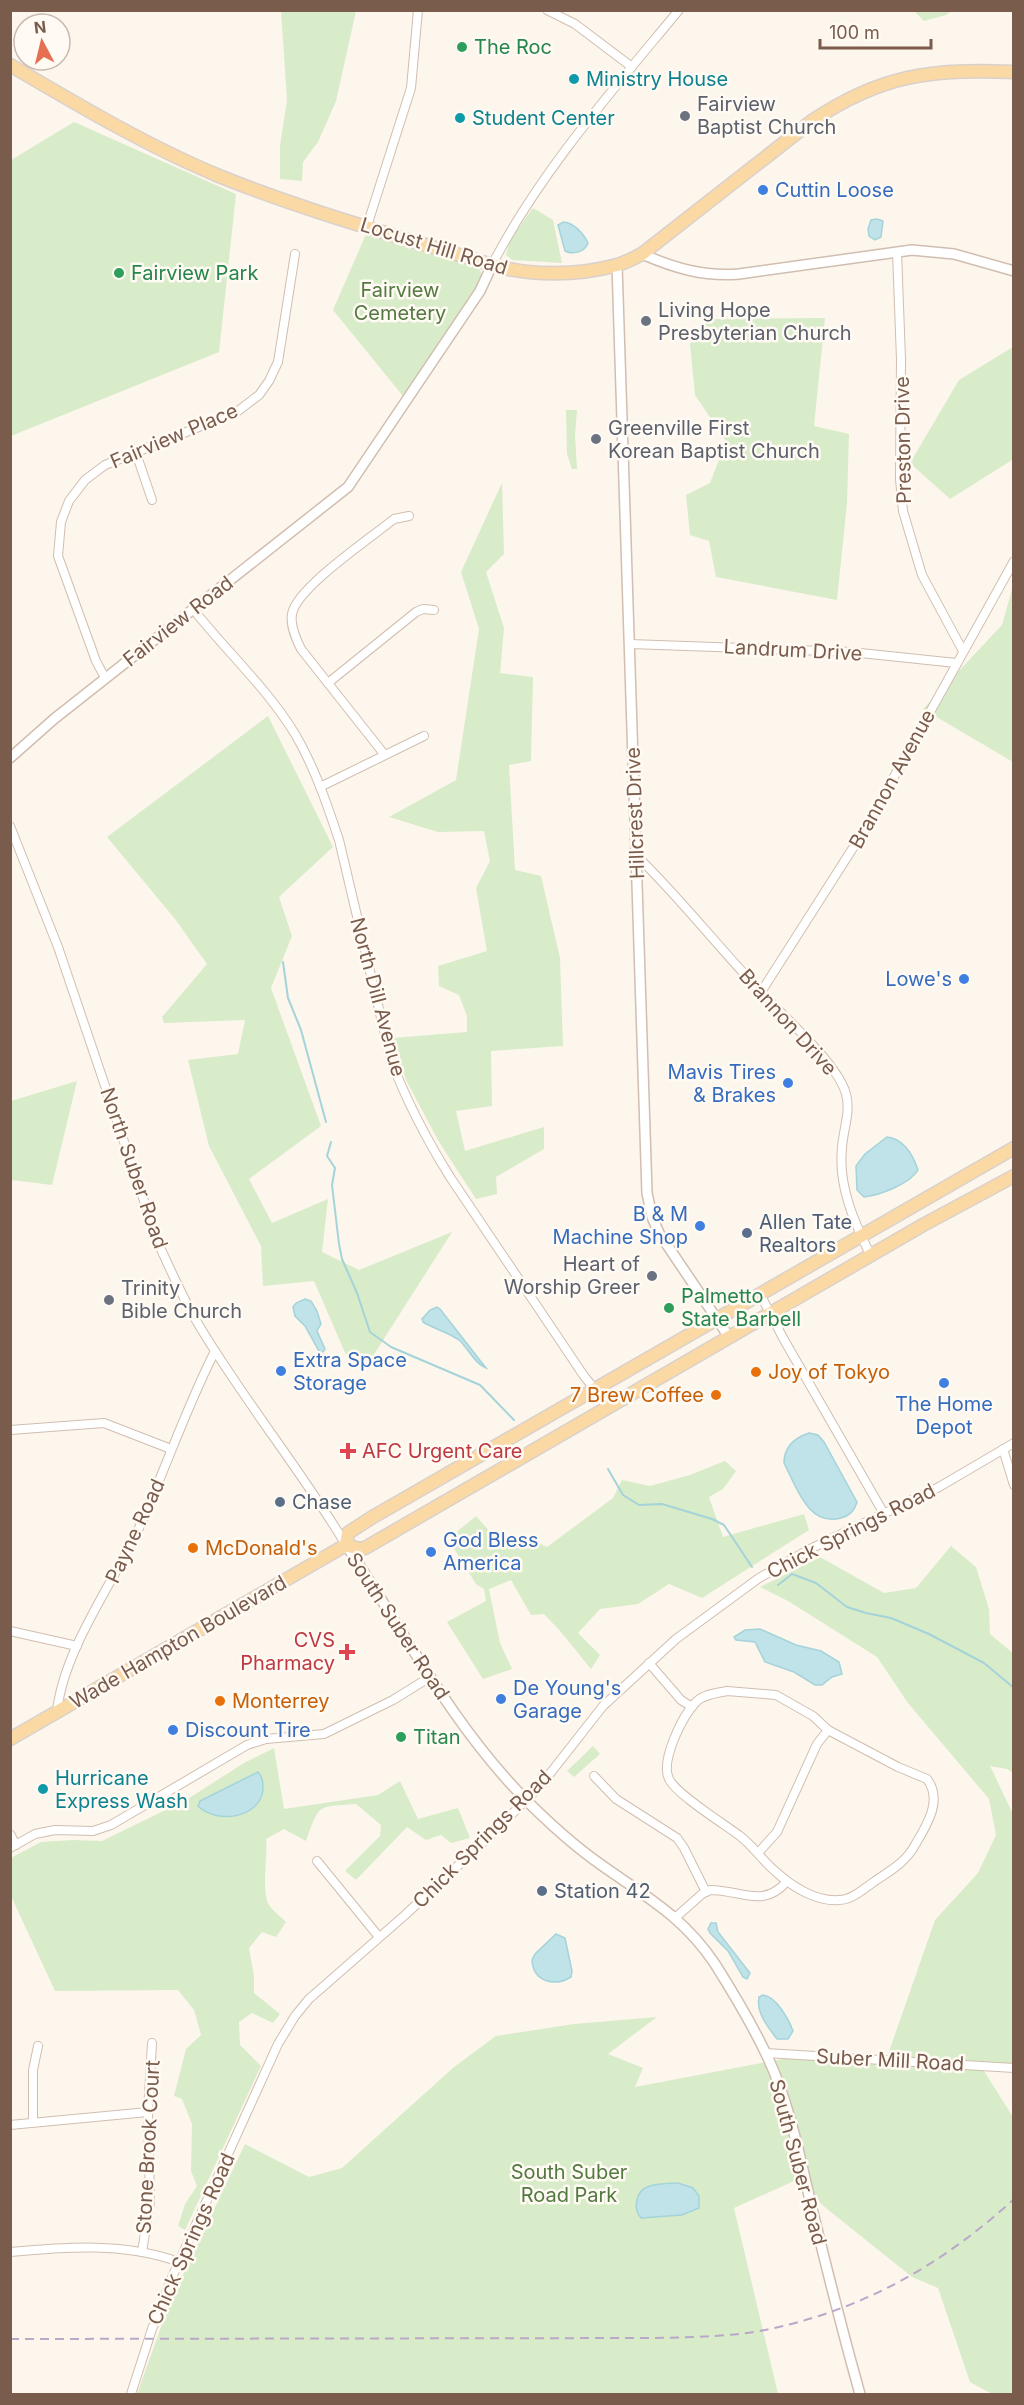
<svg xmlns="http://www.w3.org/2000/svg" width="1024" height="2405" font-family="Inter,sans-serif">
<rect width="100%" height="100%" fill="#fdf6ec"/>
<g fill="#d8ecc9">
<path d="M281,11H356L336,101L318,142L303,162L302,181L280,179V146L287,100Z"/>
<path d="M914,11H951L946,15L924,21Z"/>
<path d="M74,122L236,194L219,352L11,436V160Z"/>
<path d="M533,208L553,220L562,263L512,260L506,255L510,240Z"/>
<path d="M367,232L477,264L481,272V282L403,396L333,310Z"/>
<path d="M825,318L814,426L849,434L847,503L837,600L716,577L709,541L690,535L686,495L710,483L726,441L695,395L690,344L707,319Z"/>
<path d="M1013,347V462L1012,460L950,499L910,463L959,380Z"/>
<path d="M566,410H577L575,435L577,469H572L567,454Z"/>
<path d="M502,483L504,554L486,572L504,628L500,673L533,677L531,761L509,765L515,870L541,876L560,958L563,1046L491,1051L492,1106L456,1111L465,1151L544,1127V1149L496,1177L497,1194L476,1199L439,1142L406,1080L392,1038L467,1032V1016L459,995L439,986L438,966L487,951L476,888L490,861L484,831L438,832L389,817L456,780L479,629L461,572Z"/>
<path d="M1013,586V762L923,709L1002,625Z"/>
<path d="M268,716L333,847L279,897L292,936L271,988L321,1126L249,1179L272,1223L328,1199L322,1252L359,1270L452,1232L373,1356L347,1357L314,1281L263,1286L261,1246L209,1146L188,1060L238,1054L245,1020L164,1023L162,1017L207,964L175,919L107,837Z"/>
<path d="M77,1081L52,1185L11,1180V1101Z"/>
<path d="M725,1461L736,1471L723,1489L709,1497L723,1537L804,1514L809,1530L702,1598L669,1584L638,1604L600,1609L578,1633L600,1655L591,1669L561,1632L544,1614L531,1615L511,1580L489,1589L500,1643L512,1669L483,1679L447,1622L486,1601L484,1589L476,1584L448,1539L476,1516L500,1543L523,1535L547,1547L613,1498L622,1480L650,1486L690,1475Z"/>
<path d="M951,1546L976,1567L989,1609L990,1634L1014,1654L1013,1773L1007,1769L990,1766L1013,1814V2068H982L1013,2117V2394H992L970,2382L938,2288L912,2277L821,2204L803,2177L734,2208L778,2394H137L170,2302L245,2144L309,2177L342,2168L454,2067L496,2036L574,2024L657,2017L608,2054L643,2068L635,2087L793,2057L885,2063L935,1920L978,1873L996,1835L989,1799L908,1703L877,1657L788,1601L760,1587L820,1557L884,1593L916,1588Z"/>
<path d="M593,1746L600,1754L574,1777L567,1771Z"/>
<path d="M274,1748L284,1809L378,1795L400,1781L418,1819L458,1808L470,1838L451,1843L441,1835L426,1840L407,1827L356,1880L345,1871L380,1836L381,1825L356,1804C315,1807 320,1804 306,1841L284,1829L266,1839C268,1856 261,1891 269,1905C273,1911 281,1917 286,1922L276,1937L262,1932L249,1948L254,1976V1993L280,2014L273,2023L252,2013L239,2022L240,2045L261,2066L185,2230L178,2226L185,2204L197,2186L191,2171L192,2124L182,2099L174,2096L186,2049L201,2035L194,2010L178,1990L55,1991L11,1896V1858L41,1842L73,1840L102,1841L186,1800L244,1763Z"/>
</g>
<g fill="#bfe3e8" stroke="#a5d3da" stroke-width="1.5">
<path d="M877,219L883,221L881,237L875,240L869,236L868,229L871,220Z"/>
<path d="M563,222C573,222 584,234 588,243C585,252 573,255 565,251L558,225Z"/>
<path d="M887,1137C904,1139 913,1155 918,1170C910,1184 880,1195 864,1197L857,1190L856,1166L865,1154Z"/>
<path d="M305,1299L311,1301L317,1311L321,1324L317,1331L325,1349L323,1352L319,1351L305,1326L295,1316L293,1307L296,1303Z"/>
<path d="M437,1307L440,1309L486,1368C475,1364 468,1348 459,1340C448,1332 434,1329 423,1322L422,1319L430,1310Z"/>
<path d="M809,1433L818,1435L824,1442L857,1502C855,1510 849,1516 841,1518C808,1527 796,1486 784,1463C784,1447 794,1438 809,1433Z"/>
<path d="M760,1629L796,1645L821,1651L839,1662L842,1674L832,1677L822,1685H815L794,1672L765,1662L755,1642L736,1640L734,1637L745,1630Z"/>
<path d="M258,1772C263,1777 263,1783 263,1790C259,1819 216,1824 198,1806L200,1801Z"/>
<path d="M711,1923H716L718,1932L750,1973L747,1979L743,1977L728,1951L710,1933L708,1929Z"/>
<path d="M556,1934L565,1938L572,1971L571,1977C555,1987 533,1982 532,1960L535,1954Z"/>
<path d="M763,1995C776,1996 789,2020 793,2031L788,2039H777C768,2027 756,2013 759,1997Z"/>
<path d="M678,2183L693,2188L699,2196V2208L682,2215L641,2218C636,2212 635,2207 637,2200C640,2182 663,2184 678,2183Z"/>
</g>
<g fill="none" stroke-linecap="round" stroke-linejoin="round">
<g stroke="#a5d3da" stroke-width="2">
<path d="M283,962L288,998L301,1030L326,1122"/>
<path d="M331,1142L327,1156L335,1168L332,1185L339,1244L342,1259L357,1293L370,1332L391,1347L480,1385L514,1420"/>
<path d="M608,1469L623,1495L639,1505L662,1504L712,1519L724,1525L752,1567"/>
<path d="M778,1585L792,1574L816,1583L847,1607L866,1613L891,1618L929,1634L984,1663L1014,1688"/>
</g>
<g stroke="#d1beb0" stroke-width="10">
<g id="minor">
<path d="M547,10L575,24L632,67"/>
<path d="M367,226L411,88L418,10"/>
<path d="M897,252L901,359L900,479L903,511L922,575L963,651"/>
<path d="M492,265C540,172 612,91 679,10"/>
<path d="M136,453L152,500"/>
<path d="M193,609C226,651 267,688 295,734C314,766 327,804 339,840L391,1060C406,1100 427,1140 450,1177L584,1376L609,1407"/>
<path d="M630,644L851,652L956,663"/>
<path d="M105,678L96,661L58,556L61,522L69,501L85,480L105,465L238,411L259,395L269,381L278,362L295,254"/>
<path d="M328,683L416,612L423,609L434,610"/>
<path d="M384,754L301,649C296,639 290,626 292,614C296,588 372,537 394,519L409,516"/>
<path d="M320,787L424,736"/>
<path d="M10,826L58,947L159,1245C172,1273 184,1301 200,1327C245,1402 301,1470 346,1545"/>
<path d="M637,856C681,899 719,948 762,993C784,1017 838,1064 846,1094C851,1112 843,1130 842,1148C838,1186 854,1222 871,1256"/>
<path d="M761,992L865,829L1014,561"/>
<path d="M760,1294L783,1338L883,1512"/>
<path d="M10,1430L104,1423L171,1449"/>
<path d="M1003,1449L1014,1485"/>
<path d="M10,1631L77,1646"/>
<path d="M649,1663L681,1700L692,1707"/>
<path d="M727,1691L776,1695L813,1716L828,1730L898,1767L927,1779C943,1800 927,1825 915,1845C906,1862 890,1871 875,1881C865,1888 852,1900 839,1900C816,1902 791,1886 775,1871C762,1860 753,1846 740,1836C724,1824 676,1794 669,1779C660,1761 683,1714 697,1701C705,1694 717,1693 727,1691Z"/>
<path d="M57,1712C63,1651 113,1583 139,1528C165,1470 186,1408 215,1351"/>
<path d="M594,1776L616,1799L677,1838L684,1848L706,1892"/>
<path d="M10,1834L16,1845"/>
<path d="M10,1848L35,1834L55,1830L93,1831L111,1825L247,1745L266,1739L324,1734L393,1700L430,1677"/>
<path d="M758,1853L777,1832L817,1744L828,1730"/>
<path d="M317,1861L379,1937"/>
<path d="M675,1918L702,1894L710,1890C741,1890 764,1909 787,1881"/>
<path d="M766,2053L1014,2068"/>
<path d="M33,2122V2070L38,2046"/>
<path d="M10,2125L148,2112"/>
<path d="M10,2252C67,2247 124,2242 179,2262"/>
<path d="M142,2252L150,2202L148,2112L152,2043"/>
<path d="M131,2394L152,2329L173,2275L278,2044L295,2016L309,1999L405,1915L493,1833L541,1785L603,1706L676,1639L759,1578L808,1550L939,1487L1014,1443"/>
</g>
</g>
<g stroke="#d1beb0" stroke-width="12">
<g id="tertiary">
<path d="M642,254C674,268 704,277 739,274L912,250L954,254L1014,271"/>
<path d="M617,265L647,1193L652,1217L659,1233L729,1337"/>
<path d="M10,758L54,719L348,487L480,291L492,265"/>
<path d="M346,1545C404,1631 452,1725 526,1800C549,1823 573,1845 600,1864C645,1896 683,1916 715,1964C734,1994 753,2026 768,2058C789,2103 799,2153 810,2200C826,2266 842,2330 860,2394"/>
</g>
</g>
<g stroke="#dad1cd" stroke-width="15">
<g id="primary">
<path d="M10,65C78,105 147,146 219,176C308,212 401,237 492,265C530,276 578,276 617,265C625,263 634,258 642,254L812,121C882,74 931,69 1014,72"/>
<path d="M346,1545L348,1533L371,1518L1014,1148"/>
<path d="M346,1545L359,1549L365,1548L923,1225L1014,1176"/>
<path d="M10,1739L346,1545"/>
</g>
</g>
<use href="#minor" stroke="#fff" stroke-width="8"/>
<use href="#tertiary" stroke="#fff" stroke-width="9"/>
<use href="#primary" stroke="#fbd9a5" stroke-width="12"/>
<path stroke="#b9a8c9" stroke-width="2" stroke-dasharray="9 6" stroke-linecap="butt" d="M10,2339L655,2338C694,2337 735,2337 774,2328C866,2308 944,2263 1014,2199"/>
</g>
<g fill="#2e9e5b" stroke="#fffaf3" stroke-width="2">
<circle cx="462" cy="47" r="6"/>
<circle cx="119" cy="273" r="6"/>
<circle cx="669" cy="1308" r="6"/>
<circle cx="401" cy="1737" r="6"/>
</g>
<g fill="#0f9aa8" stroke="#fffaf3" stroke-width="2">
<circle cx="574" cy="79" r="6"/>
<circle cx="460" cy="118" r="6"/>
<circle cx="43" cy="1789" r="6"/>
</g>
<g fill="#6b7280" stroke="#fffaf3" stroke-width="2">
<circle cx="685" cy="116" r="6"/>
<circle cx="646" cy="321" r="6"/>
<circle cx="596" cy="439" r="6"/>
<circle cx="652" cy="1276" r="6"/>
<circle cx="109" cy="1300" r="6"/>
</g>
<g fill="#3f7fe0" stroke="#fffaf3" stroke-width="2">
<circle cx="763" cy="190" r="6"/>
<circle cx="964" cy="979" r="6"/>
<circle cx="788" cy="1083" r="6"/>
<circle cx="700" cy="1226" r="6"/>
<circle cx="281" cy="1371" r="6"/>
<circle cx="944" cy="1383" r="6"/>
<circle cx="431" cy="1552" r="6"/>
<circle cx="501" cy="1699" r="6"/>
<circle cx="173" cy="1730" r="6"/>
</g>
<g fill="#5c6f8a" stroke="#fffaf3" stroke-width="2">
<circle cx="747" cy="1233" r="6"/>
<circle cx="280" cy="1502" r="6"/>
<circle cx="542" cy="1891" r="6"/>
</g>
<g fill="#e8710a" stroke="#fffaf3" stroke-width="2">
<circle cx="756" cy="1372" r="6"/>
<circle cx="716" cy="1395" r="6"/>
<circle cx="193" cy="1548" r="6"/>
<circle cx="220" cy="1701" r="6"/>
</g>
<g fill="#e0444e" stroke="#fffaf3" stroke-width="2">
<path d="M345 1442h6v6h6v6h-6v6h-6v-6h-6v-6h6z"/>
<path d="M344 1643h6v6h6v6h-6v6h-6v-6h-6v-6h6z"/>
</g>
<g text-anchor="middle" stroke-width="5" stroke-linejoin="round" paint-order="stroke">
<g font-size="20" fill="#27864d" stroke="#fffaf3" text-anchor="start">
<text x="474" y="54">The Roc</text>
<text x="131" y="280">Fairview Park</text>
<text x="681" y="1303">Palmetto<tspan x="681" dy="23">State Barbell</tspan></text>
<text x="413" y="1744">Titan</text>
</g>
<g font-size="20" fill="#0d838f" stroke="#fffaf3" text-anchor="start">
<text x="586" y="86">Ministry House</text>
<text x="472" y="125">Student Center</text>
<text x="55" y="1785">Hurricane<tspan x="55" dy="23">Express Wash</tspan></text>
</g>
<g font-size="20" fill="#5b616d" stroke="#fffaf3" text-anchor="start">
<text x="697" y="111">Fairview<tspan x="697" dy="23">Baptist Church</tspan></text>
<text x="658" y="317">Living Hope<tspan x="658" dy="23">Presbyterian Church</tspan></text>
<text x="608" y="435">Greenville First<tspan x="608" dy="23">Korean Baptist Church</tspan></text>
<text x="640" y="1271" text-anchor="end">Heart of<tspan x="640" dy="23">Worship Greer</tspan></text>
<text x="121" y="1295">Trinity<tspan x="121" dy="23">Bible Church</tspan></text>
</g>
<g font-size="20" fill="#366cbe" stroke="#fffaf3" text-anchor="start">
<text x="775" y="197">Cuttin Loose</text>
<text x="952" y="986" text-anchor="end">Lowe's</text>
<text x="776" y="1079" text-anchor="end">Mavis Tires<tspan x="776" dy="23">&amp; Brakes</tspan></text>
<text x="688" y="1221" text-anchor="end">B &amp; M<tspan x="688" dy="23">Machine Shop</tspan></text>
<text x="293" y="1367">Extra Space<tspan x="293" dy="23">Storage</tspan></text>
<text x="944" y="1411" text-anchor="middle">The Home<tspan x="944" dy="23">Depot</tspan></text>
<text x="443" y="1547">God Bless<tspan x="443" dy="23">America</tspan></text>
<text x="513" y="1695">De Young's<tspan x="513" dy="23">Garage</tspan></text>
<text x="185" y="1737">Discount Tire</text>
</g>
<g font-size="20" fill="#7a5c4d" stroke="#fffaf3">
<text transform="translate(434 246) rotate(17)" y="7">Locust Hill Road</text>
<text transform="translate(174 436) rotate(-23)" y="7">Fairview Place</text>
<text transform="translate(903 440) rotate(-91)" y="7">Preston Drive</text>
<text transform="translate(178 621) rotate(-38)" y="7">Fairview Road</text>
<text transform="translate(793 650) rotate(3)" y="7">Landrum Drive</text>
<text transform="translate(892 779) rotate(-61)" y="7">Brannon Avenue</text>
<text transform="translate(635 813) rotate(-92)" y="7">Hillcrest Drive</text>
<text transform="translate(378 997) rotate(75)" y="7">North Dill Avenue</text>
<text transform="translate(788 1022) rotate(48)" y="7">Brannon Drive</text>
<text transform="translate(134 1168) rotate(71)" y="7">North Suber Road</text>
<text transform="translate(135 1531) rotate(-65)" y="7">Payne Road</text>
<text transform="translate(851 1531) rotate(-27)" y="7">Chick Springs Road</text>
<text transform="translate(398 1626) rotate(57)" y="7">South Suber Road</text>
<text transform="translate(178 1642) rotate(-30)" y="7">Wade Hampton Boulevard</text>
<text transform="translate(482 1839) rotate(-45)" y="7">Chick Springs Road</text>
<text transform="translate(890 2060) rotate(3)" y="7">Suber Mill Road</text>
<text transform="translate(148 2147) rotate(-87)" y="7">Stone Brook Court</text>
<text transform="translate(798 2162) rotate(75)" y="7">South Suber Road</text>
<text transform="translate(191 2239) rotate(-66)" y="7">Chick Springs Road</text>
</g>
<g font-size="20" fill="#537a41" stroke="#fffaf3">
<text x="400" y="297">Fairview<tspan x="400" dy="23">Cemetery</tspan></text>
<text x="569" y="2179">South Suber<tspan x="569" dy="23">Road Park</tspan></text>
</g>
<g font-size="20" fill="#4e5e75" stroke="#fffaf3" text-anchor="start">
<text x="759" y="1229">Allen Tate<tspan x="759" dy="23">Realtors</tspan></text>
<text x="292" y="1509">Chase</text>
<text x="554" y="1898">Station 42</text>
</g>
<g font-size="20" fill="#c56008" stroke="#fffaf3" text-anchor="start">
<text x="768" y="1379">Joy of Tokyo</text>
<text x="704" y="1402" text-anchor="end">7 Brew Coffee</text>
<text x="205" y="1555">McDonald's</text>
<text x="232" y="1708">Monterrey</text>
</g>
<g font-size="20" fill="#be3a42" stroke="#fffaf3" text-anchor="start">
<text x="362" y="1458">AFC Urgent Care</text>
<text x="335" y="1647" text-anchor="end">CVS<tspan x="335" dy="23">Pharmacy</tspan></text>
</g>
</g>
<rect width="1024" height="2405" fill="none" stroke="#7a5c4d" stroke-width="24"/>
<g transform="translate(42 42) rotate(353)"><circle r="28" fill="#fffaf3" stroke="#cabbb1" stroke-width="1.5"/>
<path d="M0-4.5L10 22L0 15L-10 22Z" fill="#e76f51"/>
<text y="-9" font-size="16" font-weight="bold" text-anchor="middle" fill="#7a5c4d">N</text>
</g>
<path d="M820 39v9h111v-9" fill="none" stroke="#7a5c4d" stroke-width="3"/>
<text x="829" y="39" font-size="18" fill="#7a5c4d" stroke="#fffaf3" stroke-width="4.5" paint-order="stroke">100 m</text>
</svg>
